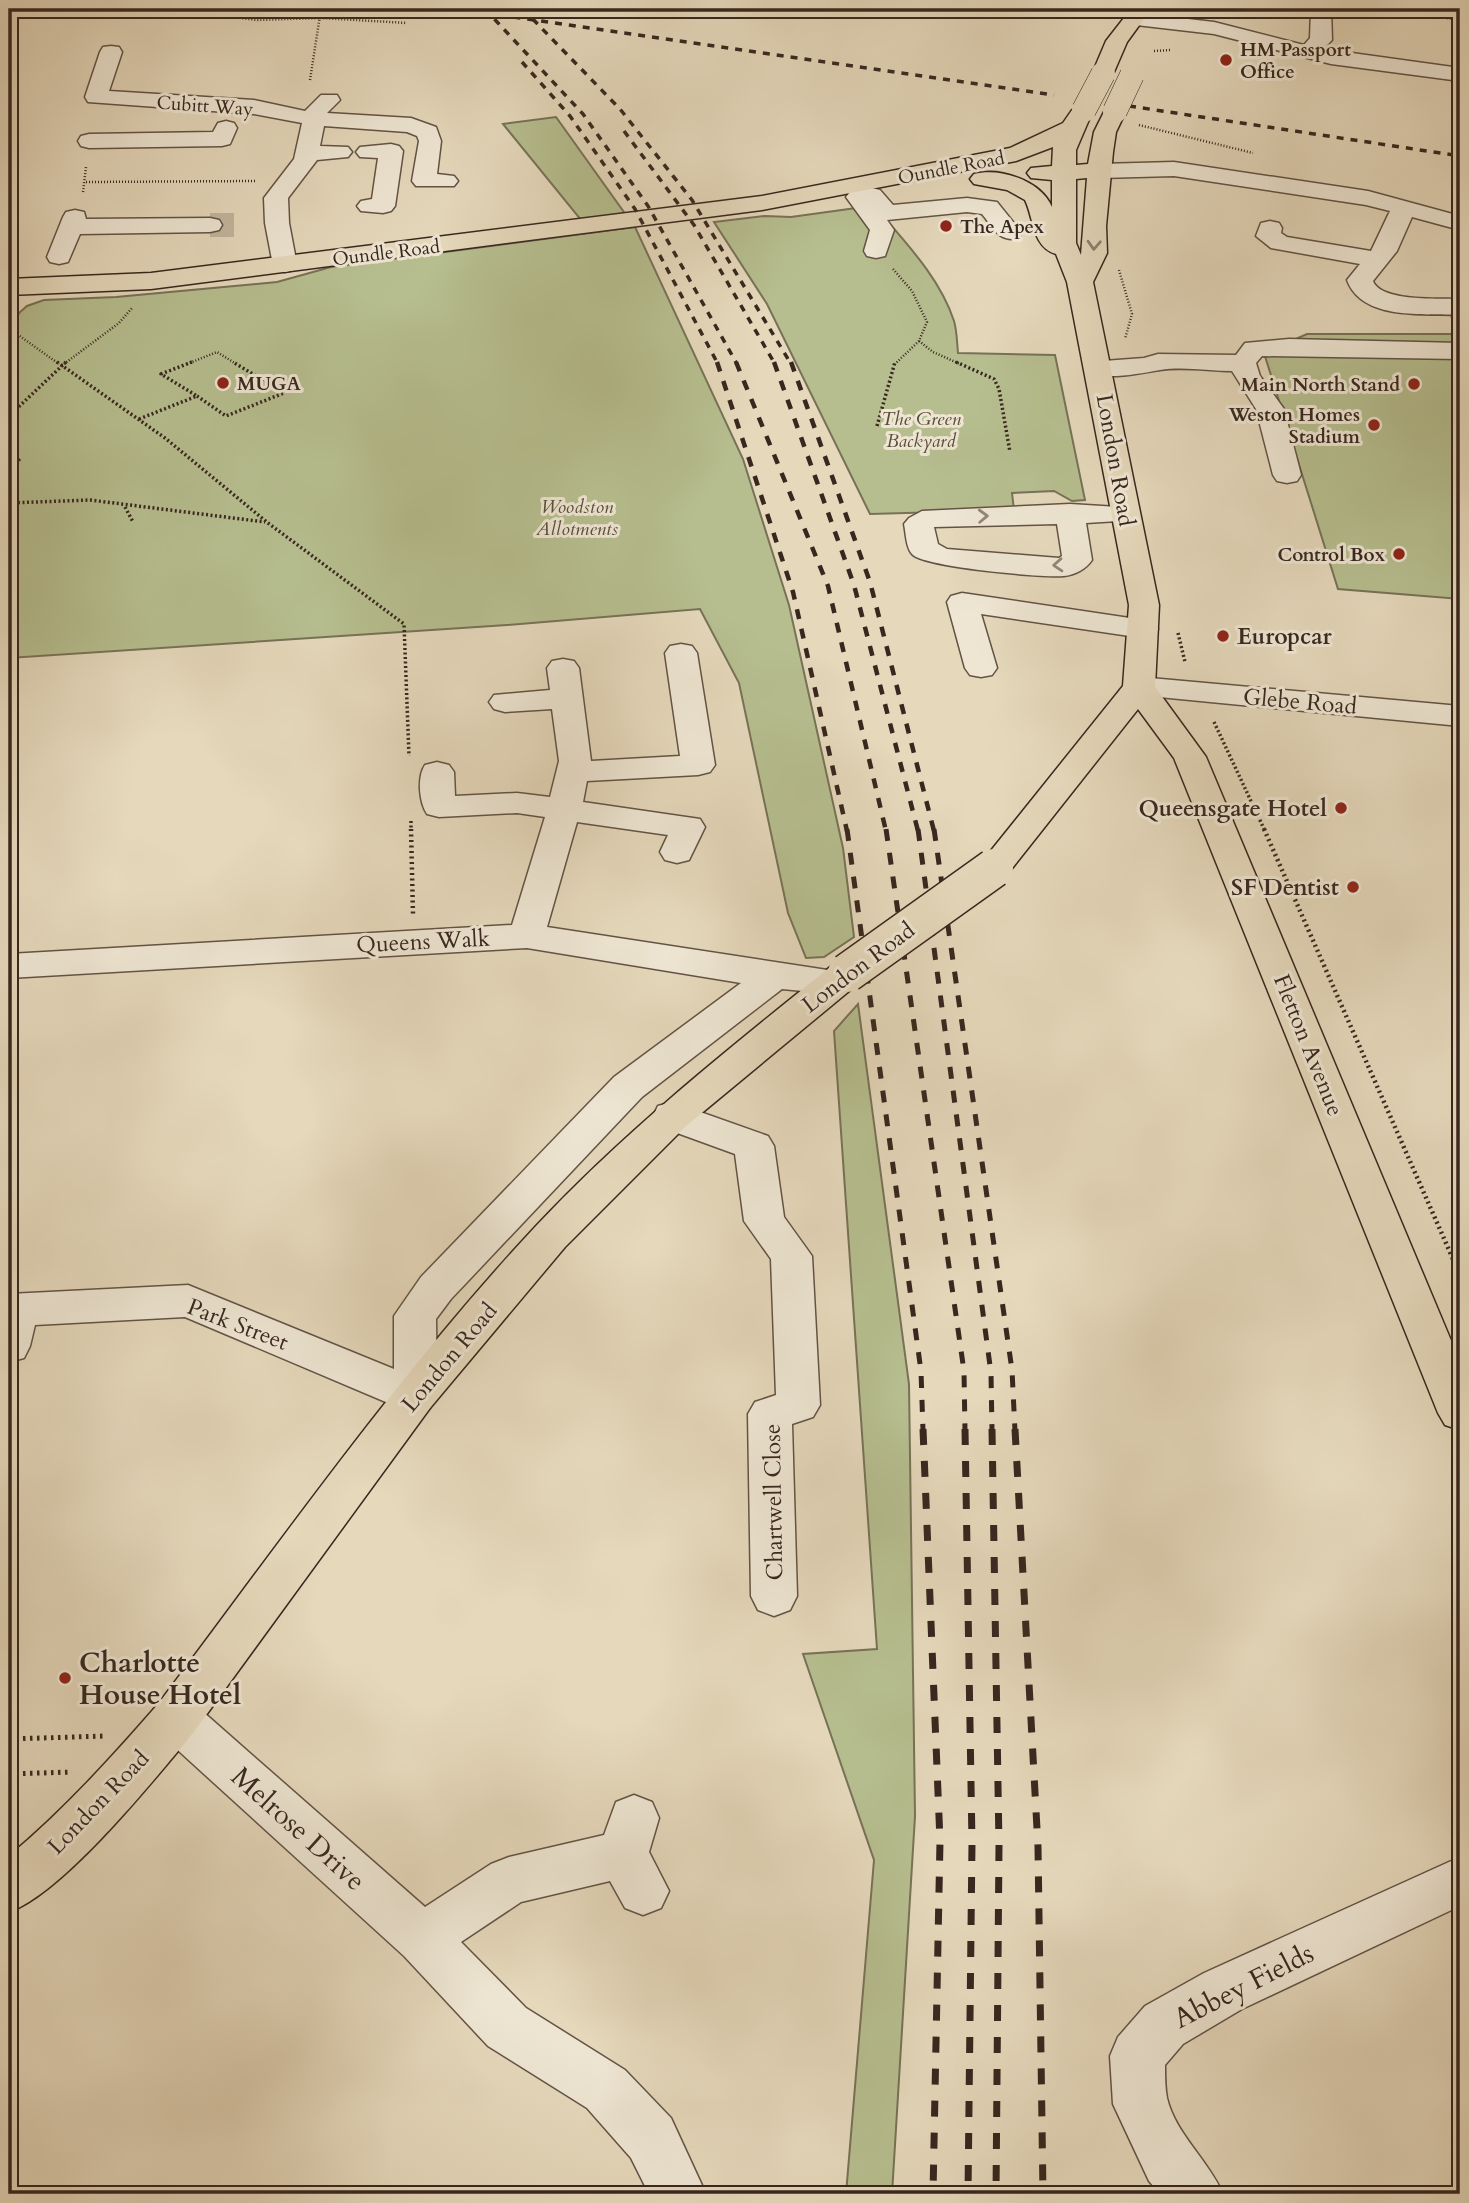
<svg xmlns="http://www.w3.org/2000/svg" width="1469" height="2203" font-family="Cardo,serif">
<rect width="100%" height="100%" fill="#e5d8bb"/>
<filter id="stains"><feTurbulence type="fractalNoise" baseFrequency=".00286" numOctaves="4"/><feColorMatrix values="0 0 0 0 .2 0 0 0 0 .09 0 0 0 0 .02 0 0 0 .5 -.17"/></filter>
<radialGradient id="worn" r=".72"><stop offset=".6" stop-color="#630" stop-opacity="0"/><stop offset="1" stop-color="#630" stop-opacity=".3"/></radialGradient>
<g fill="#b6be8f" stroke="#777257" stroke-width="2">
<path d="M556,117L626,215L581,220L503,124Z"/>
<path d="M871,202C901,238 939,275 954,321C957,331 957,343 958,353L1055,355L1085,500L1072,501L1054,491L1012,493L1014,510L870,514L767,304L714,222L765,216L791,217L856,208Z"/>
<path d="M635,227L743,459L789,605L843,848L854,937L824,957L806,958L788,913L739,683L700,609L507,625L9,658V343L19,313L27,306L44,300L116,297L277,282L331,267Z"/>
<path d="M1450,312L1460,313V599L1338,589L1264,353L1307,334H1457Z"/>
<path d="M858,1004L909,1384L915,1816L892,2194H846L874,1860L803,1654L877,1649L834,1031Z"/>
</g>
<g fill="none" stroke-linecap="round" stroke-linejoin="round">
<path stroke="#c2b59c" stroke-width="24" stroke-dasharray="24 11" stroke-linecap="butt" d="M210,225H244"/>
<g stroke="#635346" stroke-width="3">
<g id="minor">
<path d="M1311,9H1331L1332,40L1323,49L1460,68V81L1331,64L1214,34L1136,25L1129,23L1126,19L1129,15L1136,13L1214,22L1304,45L1310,38Z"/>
<path d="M111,46L119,47L122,52L109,91L254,100L305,111L321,95H337L340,100L327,113L411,118L436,127L441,141L437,174L454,176L458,181L454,186H416L412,181L419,141L417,136L407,132L324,126L320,146L348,147L352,152L348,157L317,160L288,198L289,223L297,265L294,270L285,272L276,270L273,265L265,223L264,198L294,159L302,123L254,114L88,102L85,97L100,52L103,47Z"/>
<path d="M226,121L234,123L237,128L230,144L222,146L89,148L81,146L78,141L81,136L89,134L213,132L218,123Z"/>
<path d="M391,144L399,146L403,151L395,206L391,211L383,213L361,211L357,206L361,201L372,199L378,158L360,157L356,152L360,147Z"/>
<path d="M1174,162L1368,191L1460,216V230L1412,217L1397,251L1373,281C1381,302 1439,298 1460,299V315C1424,313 1362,321 1347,280L1360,264L1271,248L1256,236L1261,223L1270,221L1279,223L1282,228L1281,233L1287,237L1371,251L1390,211L1366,205L1174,176L1100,178L1092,176L1088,171L1092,166L1100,164Z"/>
<path d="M872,188L880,190L893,205L967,198L997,202L1022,233L1019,238C999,243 993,227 982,214L967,212L887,220L894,230L885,256L876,258L867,256L864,251L870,230L846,197L850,192Z"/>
<path d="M75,210L84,212L86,219L210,218L219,220L222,225L219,230L210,232L80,234L68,262L59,264L50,262L47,257L63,217L66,212Z"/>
<path d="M1289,339L1460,343V359L1262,356L1256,363L1260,376L1284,409L1301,475L1297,481L1287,483L1277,481L1273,475L1256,409L1232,371C1209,371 1183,366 1160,370C1138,374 1112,379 1090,374L1086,368L1090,362L1144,358L1158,354L1236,355L1245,343Z"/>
<path d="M1070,504L1134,508L1138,514L1134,520L1086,523L1092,560C1086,569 1075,575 1064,576C1043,578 927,567 913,555C906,549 906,533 904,524L909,518L922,511ZM1057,524L1062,556L1059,558L947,549L938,544L934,527Z"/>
<path d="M962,593L1143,620L1154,622L1158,629L1154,636L1143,638L981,614L997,668L992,675L981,677L970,675L965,668L947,602L951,596Z"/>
<path d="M681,644L692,646L697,653L715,765L710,772L698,775L587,781L583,802L700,819L705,827L689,860L677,863L665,860L660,852L668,835L577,822L547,927L847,973L852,982L847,991L834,994L782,989L642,1097L451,1299L436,1319L437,1396L430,1408L415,1413L400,1408L185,1317L35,1325L30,1346L24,1358L9,1362V1294L188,1285L394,1369V1316L421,1277L614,1077L741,983L527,948L9,978V954L512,925L545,817L517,813L439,817L427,814C419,802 417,777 425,765L437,762L449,765L454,772L455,796L517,793L550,797L559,761L552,709L505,712L494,709L489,702L494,695L550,690L547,668L552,661L563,659L574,661L579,668L591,761L680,756L665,653L670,646Z"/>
<path d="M1139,677L1460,706V726L1128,694L1123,687L1128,680Z"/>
<path d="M672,1102L768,1136L774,1146L784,1217L812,1256L820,1405L813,1417L792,1424L797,1596L790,1610L774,1616L758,1610L751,1596L748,1414L755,1402L776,1395L771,1259L744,1221L735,1154L658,1126L653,1116L658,1106Z"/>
<path d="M176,1696L193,1703L425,1907L491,1864L509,1857L604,1835L616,1802L634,1795L652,1802L659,1818L649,1852L669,1891L661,1908L643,1915L625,1908L610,1881L521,1902L461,1942L526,2008L625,2070L671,2118L706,2194H649L631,2158L587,2108L488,2046L404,1956L159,1733L152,1718L159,1703Z"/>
<path d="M1460,1857V1906L1242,2009L1183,2044L1165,2065C1165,2076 1165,2088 1167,2098C1175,2133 1209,2161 1223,2194H1160L1149,2181L1113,2104L1110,2056L1118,2037L1145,2006L1204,1973Z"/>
</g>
</g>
<g stroke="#38271f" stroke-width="3">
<g id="major">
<path d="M1131,9H1151L1127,42L1111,79H1095L1092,74L1106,41Z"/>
<path d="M1115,104L1123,106L1126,111L1116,132L1113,152L1106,226L1107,253L1093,282L1159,605L1155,687L1206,757L1460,1362V1430L1445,1425L1438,1413L1174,758L1138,709L1006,876L994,879L982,876L977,868L1123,686L1129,605L1067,282L1056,254C1032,247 1034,218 1025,200L1007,190L974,184L970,179L974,174C1001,167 1041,181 1052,207V180L1031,178L1027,173L1031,168L1052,166L1053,147L1016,161L762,210L151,289L9,295V279L151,273L762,196L1010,148L1063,123L1072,110H1088L1091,115L1076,150V165L1088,164L1094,132L1107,106ZM1087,178L1081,255L1076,243V179Z"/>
<path d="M847,961L860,964L865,973L860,982L686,1126L565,1247L430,1408L193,1733C154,1780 63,1893 9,1912V1856C64,1810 112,1757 159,1703C281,1541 398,1374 536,1226C627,1129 731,1047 834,964Z"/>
</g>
</g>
<g stroke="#38271f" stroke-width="2.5" stroke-dasharray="1 2" stroke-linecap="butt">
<path d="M168,9L257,20L321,18L407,23"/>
<path d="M1434,9L1433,16L1460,20"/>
<path d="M1154,51L1171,50"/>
<path d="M310,80L321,9"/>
<path d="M1139,125L1253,153"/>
<path d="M86,182L256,181"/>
<path d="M83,192L86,167"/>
<path d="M893,269L912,291L927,322L919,341L895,364"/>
<path d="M1119,270L1132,314L1125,339"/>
<path d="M10,329L59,364"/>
<path d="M919,341L933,352L960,364"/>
<path d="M64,364L119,323L132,308"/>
<path d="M187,364L217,352L236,364"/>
</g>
<g stroke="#38271f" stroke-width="3.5" stroke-dasharray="2 2.5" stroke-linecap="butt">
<path d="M57,362L165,438L268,523L404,624L409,756"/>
<path d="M192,362L161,374L197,396"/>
<path d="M956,362L994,379L999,389L1010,452"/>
<path d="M197,396L226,416L284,393L233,362"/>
<path d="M9,416L66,362"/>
<path d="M139,419L197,396"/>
<path d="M877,426L895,362"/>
<path d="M9,456L19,460L9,467"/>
<path d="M9,503L90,500L265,522"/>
<path d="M125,507L133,522"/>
<path d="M1178,633L1185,662"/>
<path d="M1214,722L1265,831"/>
<path d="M411,821V831"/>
</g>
<g stroke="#38271f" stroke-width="4.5" stroke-dasharray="2 3.5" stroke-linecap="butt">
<path d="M411,829L413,914"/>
<path d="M1264,829L1460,1275"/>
</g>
<g stroke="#38271f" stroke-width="5" stroke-dasharray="2.5 4.5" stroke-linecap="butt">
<path d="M9,1739L106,1736"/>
<path d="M9,1774L72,1772"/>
</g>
<use href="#minor" fill="#eee6d3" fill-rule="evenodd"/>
<use href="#major" fill="#e5d8bb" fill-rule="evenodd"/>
<g stroke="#38271f" stroke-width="3.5" stroke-dasharray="7 7" stroke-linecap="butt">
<path d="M458,9L1054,95"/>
<path d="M485,9L583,114L648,206L737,364"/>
<path d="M523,9L620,109L692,200L791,364"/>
<path d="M522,62L570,116L635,209L718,364"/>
<path d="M1129,106L1460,156"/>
<path d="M624,131L694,225L775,364"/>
</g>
<g stroke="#38271f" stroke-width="4.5" stroke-dasharray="10 10" stroke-linecap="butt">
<path d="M717,362L793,592L847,831"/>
<path d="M736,362L828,586L886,831"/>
<path d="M774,362L854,585L918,831"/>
<path d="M791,362L870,582L934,831"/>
</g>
<g stroke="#38271f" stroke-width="5" stroke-dasharray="12 12" stroke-linecap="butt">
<path d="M847,829L921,1371L923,1431"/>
<path d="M886,829L964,1371L965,1431"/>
<path d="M918,829L991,1373L992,1431"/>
<path d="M934,829L1012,1370L1015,1431"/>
</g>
<g stroke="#38271f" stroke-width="7" stroke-dasharray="16 16" stroke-linecap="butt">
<path d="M923,1429L940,1841L933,2194"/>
<path d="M965,1429L972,1843L968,2194"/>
<path d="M992,1429L999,1845L996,2194"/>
<path d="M1015,1429L1038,1847L1043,2194"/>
</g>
<g stroke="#38271f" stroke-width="25" stroke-linecap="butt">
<g id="major-bridge-far1">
<path d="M1084,110L1103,74"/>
<path d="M1115,111L1132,75"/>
</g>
</g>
<g stroke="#38271f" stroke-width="41" stroke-linecap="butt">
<path id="major-bridge" d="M847,973L994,868"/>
</g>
<use href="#major-bridge-far1" stroke="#e5d8bb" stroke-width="24"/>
<use href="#major-bridge" stroke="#e5d8bb" stroke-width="38"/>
</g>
<defs><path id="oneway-chevron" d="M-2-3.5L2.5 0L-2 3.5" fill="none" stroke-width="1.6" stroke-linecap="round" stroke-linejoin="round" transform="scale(1.75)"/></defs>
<use stroke="#8e806d" href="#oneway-chevron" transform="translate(1094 245) rotate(93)"/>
<g stroke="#938679">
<use href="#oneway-chevron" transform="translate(983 516) rotate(-2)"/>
<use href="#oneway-chevron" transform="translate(1058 565) rotate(176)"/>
</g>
<g fill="#8f2418" stroke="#eee6d3" stroke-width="2.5">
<circle cx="1226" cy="60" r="7"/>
<circle cx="946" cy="226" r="7"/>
<circle cx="223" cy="383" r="7"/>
<circle cx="1414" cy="384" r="7"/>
<circle cx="1374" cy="425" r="7"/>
<circle cx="1399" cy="554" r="7"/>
<circle cx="1223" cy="636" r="7"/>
<circle cx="1341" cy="808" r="7"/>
<circle cx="1353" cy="887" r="7"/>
<circle cx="65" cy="1678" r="7"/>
</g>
<g text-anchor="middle" stroke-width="6" stroke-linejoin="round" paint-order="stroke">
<g font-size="19" font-weight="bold" fill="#38271f" stroke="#eee6d3" text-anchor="start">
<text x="1240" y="56">HM Passport<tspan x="1240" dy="22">Office</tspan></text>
<text x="960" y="233">The Apex</text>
<text x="237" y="390">MUGA</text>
<text x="1400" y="391" text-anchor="end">Main North Stand</text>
<text x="1360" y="421" text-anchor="end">Weston Homes<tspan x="1360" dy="22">Stadium</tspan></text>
<text x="1385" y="561" text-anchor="end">Control Box</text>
</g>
<g font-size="19" fill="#38271f" stroke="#eee6d3">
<text transform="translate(205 105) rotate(4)" y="7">Cubitt Way</text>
<text transform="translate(951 167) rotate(-11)" y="7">Oundle Road</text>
<text transform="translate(386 252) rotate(-7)" y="7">Oundle Road</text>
</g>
<g font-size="19" font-style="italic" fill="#584d3b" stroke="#eee6d3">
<text x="921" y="425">The Green<tspan x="921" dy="22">Backyard</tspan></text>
<text x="577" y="513">Woodston<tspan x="577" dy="22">Allotments</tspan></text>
</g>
<g font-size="23" fill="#38271f" stroke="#eee6d3">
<text transform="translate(1116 460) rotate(80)" y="8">London Road</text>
<text transform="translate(1300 701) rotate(5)" y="8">Glebe Road</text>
<text transform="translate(423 941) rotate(-3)" y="8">Queens Walk</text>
<text transform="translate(858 967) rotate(-37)" y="8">London Road</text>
<text transform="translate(1309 1045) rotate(68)" y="8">Fletton Avenue</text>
<text transform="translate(238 1324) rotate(21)" y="8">Park Street</text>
<text transform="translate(449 1357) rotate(-50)" y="8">London Road</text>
<text transform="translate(773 1502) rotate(-91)" y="8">Chartwell Close</text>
<text transform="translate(98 1802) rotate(-46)" y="8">London Road</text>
</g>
<g font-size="23" font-weight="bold" fill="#38271f" stroke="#eee6d3" text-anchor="end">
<text x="1237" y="644" text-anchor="start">Europcar</text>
<text x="1327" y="816">Queensgate Hotel</text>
<text x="1339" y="895">SF Dentist</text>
</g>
<g font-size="28" font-weight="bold" fill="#38271f" stroke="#eee6d3" text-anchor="start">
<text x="79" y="1672">Charlotte<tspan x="79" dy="32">House Hotel</tspan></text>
</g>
<g font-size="28" fill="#38271f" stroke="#eee6d3">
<text transform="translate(299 1828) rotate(42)" y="10">Melrose Drive</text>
<text transform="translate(1243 1985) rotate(-27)" y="10">Abbey Fields</text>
</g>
</g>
<rect width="1469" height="2203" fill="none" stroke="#e5d8bb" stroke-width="35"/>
<rect x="10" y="10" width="1448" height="2182" fill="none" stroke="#38271f" stroke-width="3.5"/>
<rect x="18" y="18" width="1434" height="2168" fill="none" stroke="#38271f" stroke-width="2"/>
<rect width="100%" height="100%" filter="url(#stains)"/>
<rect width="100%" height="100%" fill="url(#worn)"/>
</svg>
